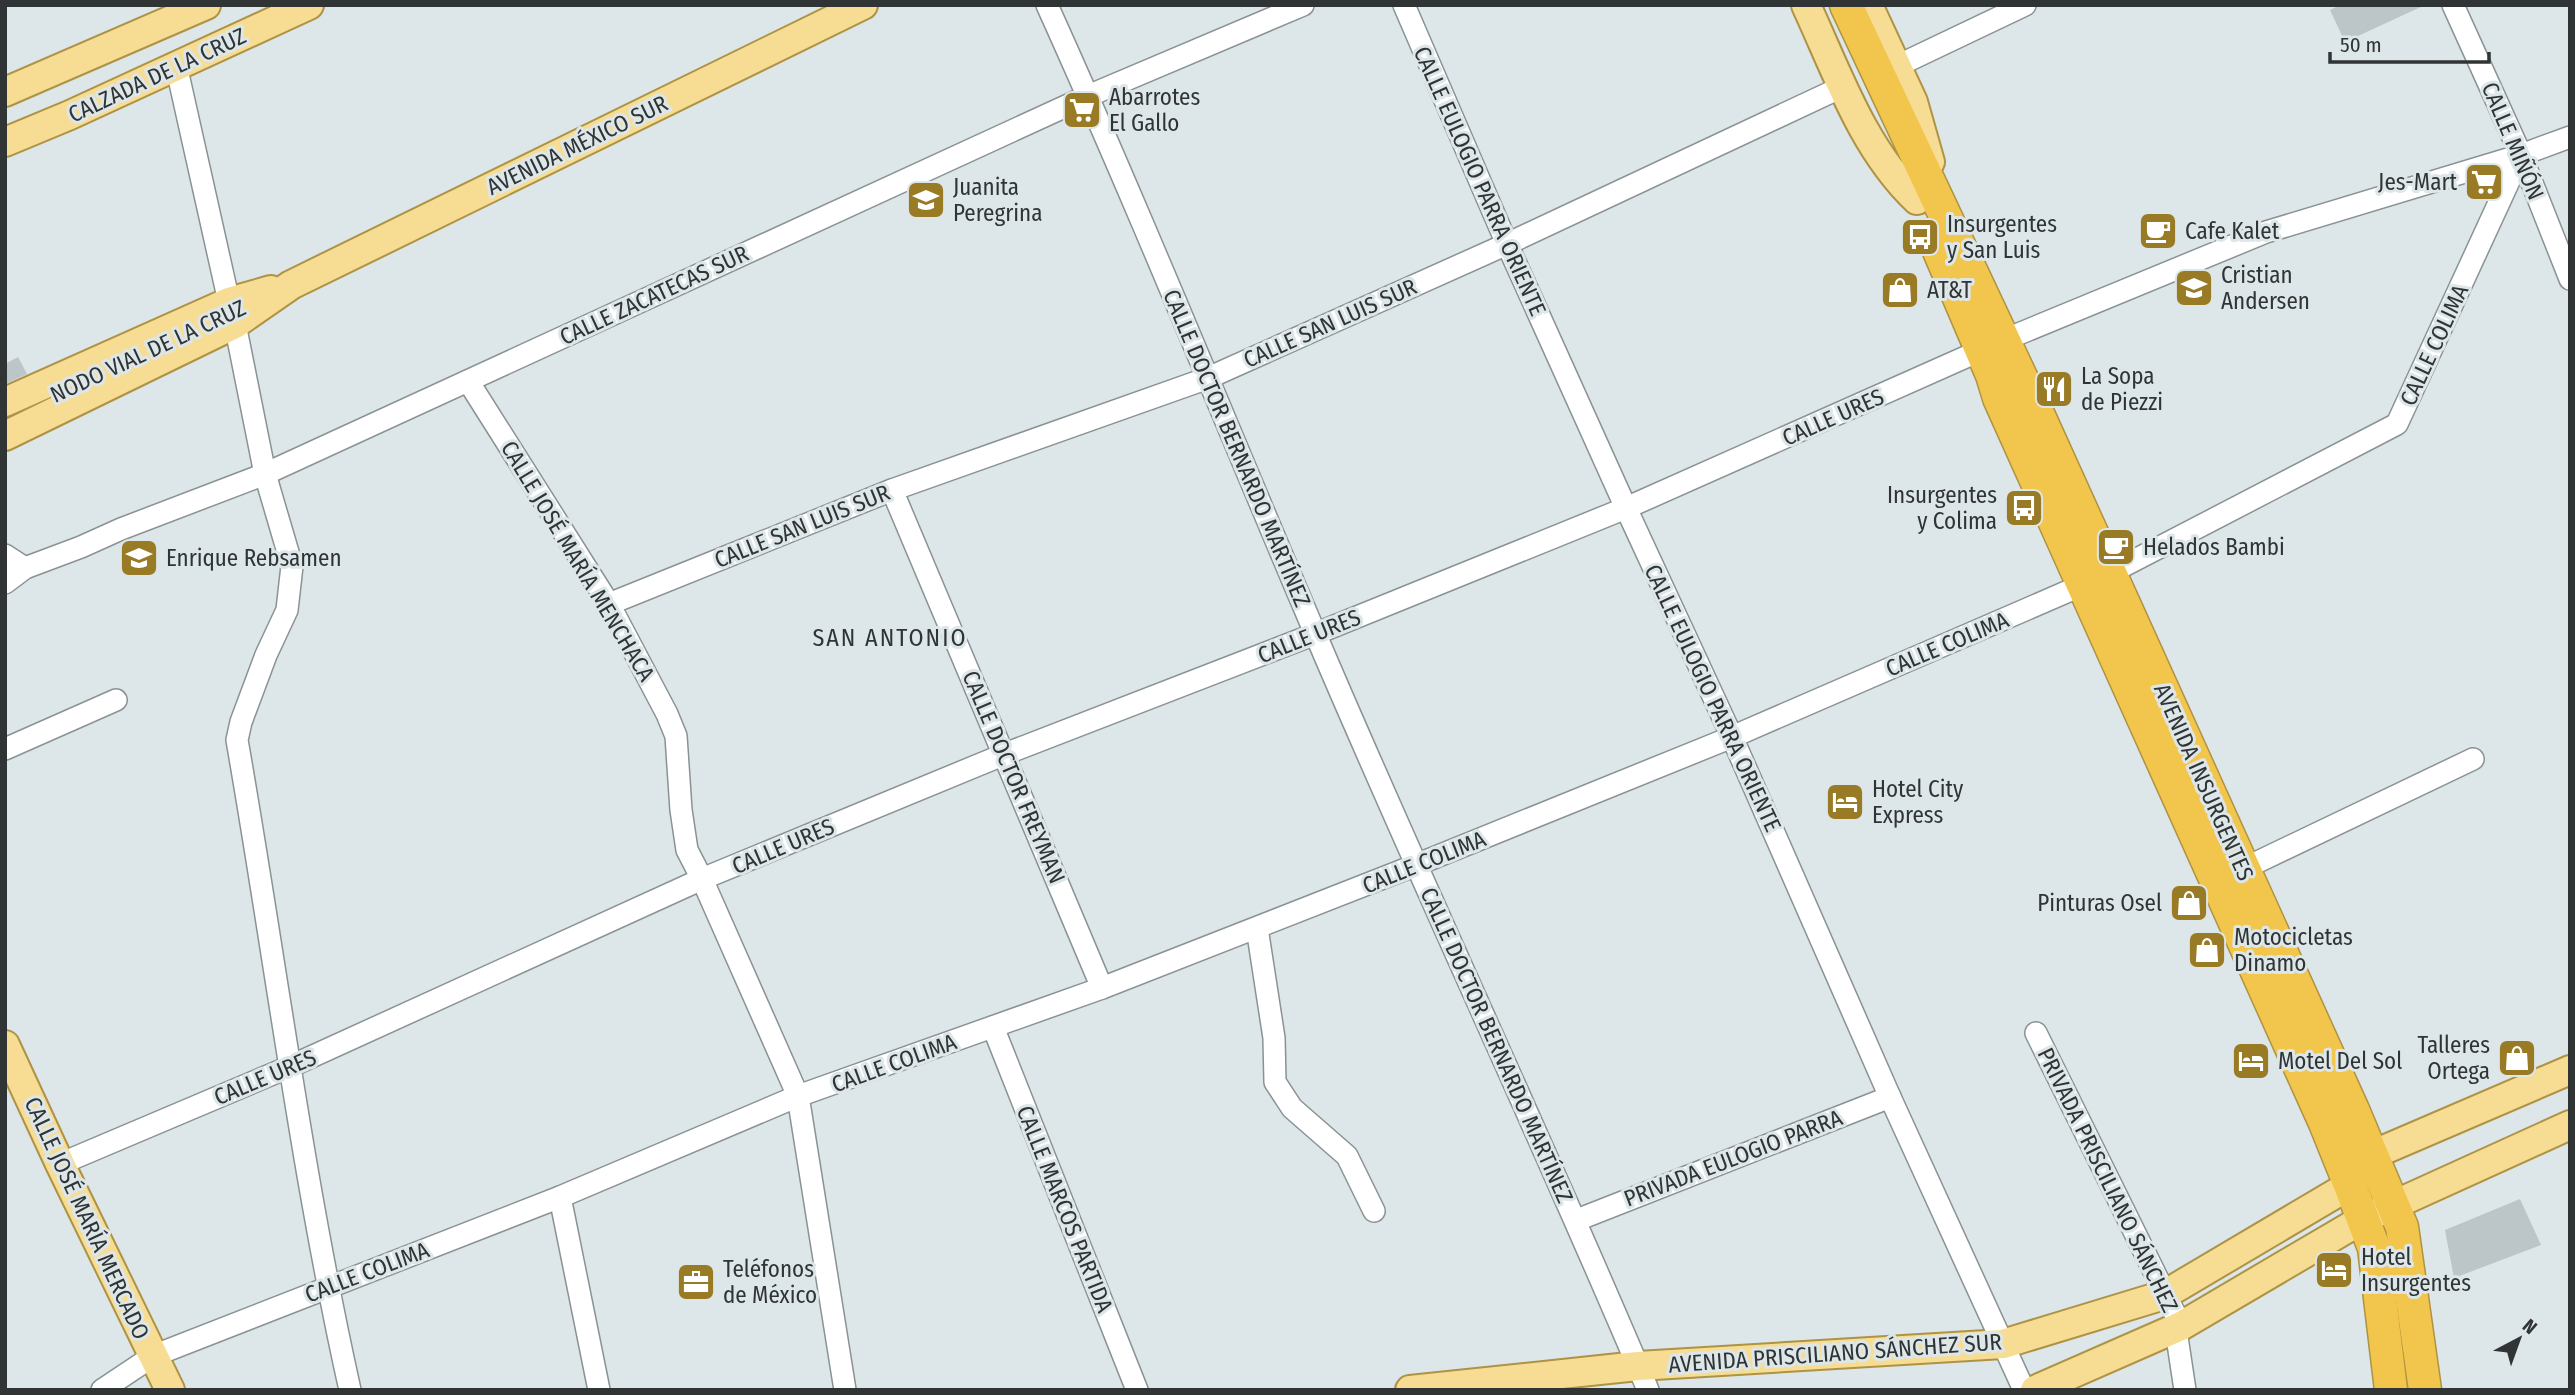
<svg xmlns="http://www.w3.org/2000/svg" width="2575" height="1395" font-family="'Fira Sans Condensed',sans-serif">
<rect width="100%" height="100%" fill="#dde6e8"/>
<g fill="#bcc5c7">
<path d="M2340,5H2425L2345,42L2330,10Z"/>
<path d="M18,357L27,374L5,384V364Z"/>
<path d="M2520,1199L2541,1245L2454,1278L2445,1230Z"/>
</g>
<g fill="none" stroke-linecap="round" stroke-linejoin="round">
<g stroke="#8a9294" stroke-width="24">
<g id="minor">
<path d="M1047,5C1141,213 1226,424 1315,633C1423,887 1541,1136 1648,1390"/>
<path d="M1404,5L1507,244L1626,508L1732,737L1890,1097L2024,1390"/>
<path d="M2453,5L2521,155L2570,279"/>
<path d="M176,65L229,302"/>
<path d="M1897,66L2025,5"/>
<path d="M235,324L265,474L292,566L287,610L266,655L241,722L237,740C275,957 302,1175 350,1390"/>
<path d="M468,381L609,604L667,714L676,736L681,810L687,850L702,879L798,1096L845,1390"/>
<path d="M892,490L1102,988"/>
<path d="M5,555L25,568"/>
<path d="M5,583L25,568L81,547L121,529L265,474L1088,96L1303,5"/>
<path d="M609,604L892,490L1208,378L1507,244L1844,86"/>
<path d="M5,749L116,700"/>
<path d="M2243,869L2473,759"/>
<path d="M1257,928L1274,1038L1275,1082L1292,1108L1347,1156L1374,1211"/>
<path d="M993,1027L1137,1390"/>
<path d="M2036,1033L2181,1326L2177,1337L2185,1390"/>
<path d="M60,1164L289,1067L702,879L1005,754L1315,634L1626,508L2004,340L2266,232L2521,155L2570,137"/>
<path d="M560,1197L599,1390"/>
<path d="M1577,1220L1890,1097"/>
<path d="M102,1390L153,1356L560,1197L798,1096L1102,988L1416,865L1732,737L2110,573L2397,424L2521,155"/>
</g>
</g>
<g stroke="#ae9344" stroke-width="32">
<g id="major">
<path d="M1806,5C1837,72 1863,149 1917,200"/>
<path d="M1868,5L1913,102L1930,162"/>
<path d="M5,92L206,5"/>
<path d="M5,142L70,115L309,5"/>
<path d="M5,402L229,302L271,290"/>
<path d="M5,436L235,324L291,285L863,5"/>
<path d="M5,1045L60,1164L170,1390"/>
<path d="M1410,1390L1638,1366L2003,1344L2164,1295L2350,1185L2372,1155L2570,1070"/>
<path d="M2035,1390L2181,1326L2363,1219L2570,1125"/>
</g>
</g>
<g stroke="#ae9344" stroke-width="35">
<g id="highway">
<path d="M1846,5L2029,394L2353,1110L2402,1227L2425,1390"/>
<path d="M1939,251L1992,375L1999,398L2325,1123L2350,1185L2374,1248L2391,1390"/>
</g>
</g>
<use href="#minor" stroke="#fff" stroke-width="21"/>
<use href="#major" stroke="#f7dd94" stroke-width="28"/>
<use href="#highway" stroke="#f2c64c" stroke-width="32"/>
</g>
<defs>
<g id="supermarket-square" transform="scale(2.0125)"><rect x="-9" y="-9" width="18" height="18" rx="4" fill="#9a7b25" stroke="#dde6e8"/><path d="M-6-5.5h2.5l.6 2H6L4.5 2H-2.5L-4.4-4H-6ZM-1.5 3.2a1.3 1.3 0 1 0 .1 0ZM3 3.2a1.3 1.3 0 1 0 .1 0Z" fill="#fff"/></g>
<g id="school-square" transform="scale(2.0125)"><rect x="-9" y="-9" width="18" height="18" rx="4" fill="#9a7b25" stroke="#dde6e8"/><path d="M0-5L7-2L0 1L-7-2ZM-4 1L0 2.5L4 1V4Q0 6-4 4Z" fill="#fff"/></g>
<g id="cafe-square" transform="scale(2.0125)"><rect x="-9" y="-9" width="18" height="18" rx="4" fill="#9a7b25" stroke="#dde6e8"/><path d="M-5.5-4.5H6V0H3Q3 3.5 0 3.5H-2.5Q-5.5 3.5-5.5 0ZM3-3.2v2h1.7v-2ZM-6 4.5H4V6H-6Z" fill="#fff"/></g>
<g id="bus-square" transform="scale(2.0125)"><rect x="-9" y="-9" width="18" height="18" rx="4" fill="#9a7b25" stroke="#dde6e8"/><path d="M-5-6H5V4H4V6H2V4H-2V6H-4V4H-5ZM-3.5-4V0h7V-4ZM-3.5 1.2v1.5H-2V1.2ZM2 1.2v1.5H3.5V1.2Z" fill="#fff"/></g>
<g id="shop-square" transform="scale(2.0125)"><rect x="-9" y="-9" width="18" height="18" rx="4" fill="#9a7b25" stroke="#dde6e8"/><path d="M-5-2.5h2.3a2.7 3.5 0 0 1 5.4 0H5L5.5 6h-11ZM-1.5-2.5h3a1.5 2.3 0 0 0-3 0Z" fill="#fff"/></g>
<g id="restaurant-square" transform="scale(2.0125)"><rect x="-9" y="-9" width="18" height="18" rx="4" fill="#9a7b25" stroke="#dde6e8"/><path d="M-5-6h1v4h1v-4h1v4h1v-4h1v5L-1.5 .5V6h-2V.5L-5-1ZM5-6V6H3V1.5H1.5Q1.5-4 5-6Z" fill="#fff"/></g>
<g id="hotel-square" transform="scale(2.0125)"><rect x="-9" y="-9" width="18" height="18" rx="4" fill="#9a7b25" stroke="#dde6e8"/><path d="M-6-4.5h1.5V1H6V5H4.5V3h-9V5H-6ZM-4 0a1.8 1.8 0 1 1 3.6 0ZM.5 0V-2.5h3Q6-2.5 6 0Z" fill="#fff"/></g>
<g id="office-square" transform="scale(2.0125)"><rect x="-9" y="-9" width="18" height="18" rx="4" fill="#9a7b25" stroke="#dde6e8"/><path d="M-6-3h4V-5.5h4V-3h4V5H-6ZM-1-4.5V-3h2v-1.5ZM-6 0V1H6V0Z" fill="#fff"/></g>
</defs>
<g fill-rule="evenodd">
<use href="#supermarket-square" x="1082" y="110"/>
<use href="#supermarket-square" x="2484" y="182"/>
<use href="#school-square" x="926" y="200"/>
<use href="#cafe-square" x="2158" y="231"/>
<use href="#bus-square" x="1920" y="237"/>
<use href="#school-square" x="2194" y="288"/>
<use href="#shop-square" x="1900" y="290"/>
<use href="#restaurant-square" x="2054" y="389"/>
<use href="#bus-square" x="2024" y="508"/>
<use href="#cafe-square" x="2116" y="547"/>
<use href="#school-square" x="139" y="558"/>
<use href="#hotel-square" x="1845" y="802"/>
<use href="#shop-square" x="2189" y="903"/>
<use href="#shop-square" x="2207" y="950"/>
<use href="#shop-square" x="2517" y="1058"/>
<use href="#hotel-square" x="2251" y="1061"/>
<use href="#hotel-square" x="2334" y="1270"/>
<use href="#office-square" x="696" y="1282"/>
</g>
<g text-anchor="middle" stroke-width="6" stroke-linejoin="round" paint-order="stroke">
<g font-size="23" fill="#303435" stroke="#dde6e8">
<text transform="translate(157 75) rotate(-25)" y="8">CALZADA DE LA CRUZ</text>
<text transform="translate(2513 141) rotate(67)" y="8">CALLE MIÑÓN</text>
<text transform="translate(577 145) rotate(-26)" y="8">AVENIDA MÉXICO SUR</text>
<text transform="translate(1480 181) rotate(66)" y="8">CALLE EULOGIO PARRA ORIENTE</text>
<text transform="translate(654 295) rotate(-25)" y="8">CALLE ZACATECAS SUR</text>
<text transform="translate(1330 323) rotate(-24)" y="8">CALLE SAN LUIS SUR</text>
<text transform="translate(2434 345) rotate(-65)" y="8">CALLE COLIMA</text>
<text transform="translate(148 351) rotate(-25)" y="8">NODO VIAL DE LA CRUZ</text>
<text transform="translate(1833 417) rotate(-24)" y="8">CALLE URES</text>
<text transform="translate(1237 448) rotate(67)" y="8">CALLE DOCTOR BERNARDO MARTÍNEZ</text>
<text transform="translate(802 526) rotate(-22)" y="8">CALLE SAN LUIS SUR</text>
<text transform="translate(578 561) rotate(59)" y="8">CALLE JOSÉ MARÍA MENCHACA</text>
<text transform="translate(1309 636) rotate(-22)" y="8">CALLE URES</text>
<text transform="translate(1947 644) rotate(-23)" y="8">CALLE COLIMA</text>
<text transform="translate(1713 698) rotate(65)" y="8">CALLE EULOGIO PARRA ORIENTE</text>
<text transform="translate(1014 777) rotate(67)" y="8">CALLE DOCTOR FREYMAN</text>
<text transform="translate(2204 782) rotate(66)" y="8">AVENIDA INSURGENTES</text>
<text transform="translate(783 846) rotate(-23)" y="8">CALLE URES</text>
<text transform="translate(1424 862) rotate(-22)" y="8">CALLE COLIMA</text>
<text transform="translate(1497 1045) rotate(66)" y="8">CALLE DOCTOR BERNARDO MARTÍNEZ</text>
<text transform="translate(894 1063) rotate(-20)" y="8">CALLE COLIMA</text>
<text transform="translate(265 1077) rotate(-23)" y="8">CALLE URES</text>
<text transform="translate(1733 1158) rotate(-21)" y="8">PRIVADA EULOGIO PARRA</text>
<text transform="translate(2108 1180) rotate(64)" y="8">PRIVADA PRISCILIANO SÁNCHEZ</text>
<text transform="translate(1065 1209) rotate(68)" y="8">CALLE MARCOS PARTIDA</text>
<text transform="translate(87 1218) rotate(65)" y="8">CALLE JOSÉ MARÍA MERCADO</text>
<text transform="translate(367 1272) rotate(-21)" y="8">CALLE COLIMA</text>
<text transform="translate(1835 1353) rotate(-4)" y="8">AVENIDA PRISCILIANO SÁNCHEZ SUR</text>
</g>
<g font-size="23" fill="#303435" stroke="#dde6e8" text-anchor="start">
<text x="1109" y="105">Abarrotes<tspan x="1109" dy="26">El Gallo</tspan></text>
<text x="2457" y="190" text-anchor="end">Jes-Mart</text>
<text x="953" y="195">Juanita<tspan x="953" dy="26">Peregrina</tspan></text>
<text x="1947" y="232">Insurgentes<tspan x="1947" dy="26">y San Luis</tspan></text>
<text x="2185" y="239">Cafe Kalet</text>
<text x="2221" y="283">Cristian<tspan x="2221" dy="26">Andersen</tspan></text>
<text x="1927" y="298">AT&amp;T</text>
<text x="2081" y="384">La Sopa<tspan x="2081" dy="26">de Piezzi</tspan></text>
<text x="1997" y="503" text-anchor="end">Insurgentes<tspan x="1997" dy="26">y Colima</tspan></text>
<text x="2143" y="555">Helados Bambi</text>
<text x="166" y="566">Enrique Rebsamen</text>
<text x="1872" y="797">Hotel City<tspan x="1872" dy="26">Express</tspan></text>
<text x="2162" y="911" text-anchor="end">Pinturas Osel</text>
<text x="2234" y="945">Motocicletas<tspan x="2234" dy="26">Dinamo</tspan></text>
<text x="2490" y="1053" text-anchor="end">Talleres<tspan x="2490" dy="26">Ortega</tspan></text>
<text x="2278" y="1069">Motel Del Sol</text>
<text x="2361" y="1265">Hotel<tspan x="2361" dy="26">Insurgentes</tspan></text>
<text x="723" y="1277">Teléfonos<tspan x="723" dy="26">de México</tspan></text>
</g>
<g font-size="24" letter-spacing="2" fill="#303435" stroke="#dde6e8">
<text x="890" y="646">SAN ANTONIO</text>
</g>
</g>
<rect width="2575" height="1395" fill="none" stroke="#303435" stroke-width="14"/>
<g transform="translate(2519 1339) rotate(41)" stroke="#dde6e8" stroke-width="5" paint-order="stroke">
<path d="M0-5L12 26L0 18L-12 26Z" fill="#303435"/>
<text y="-10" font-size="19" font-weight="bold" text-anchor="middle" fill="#303435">N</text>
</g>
<path d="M2330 52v10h159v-10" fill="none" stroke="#303435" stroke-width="3.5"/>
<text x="2340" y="52" font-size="21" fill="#303435" stroke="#dde6e8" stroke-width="5" paint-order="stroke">50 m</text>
</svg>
